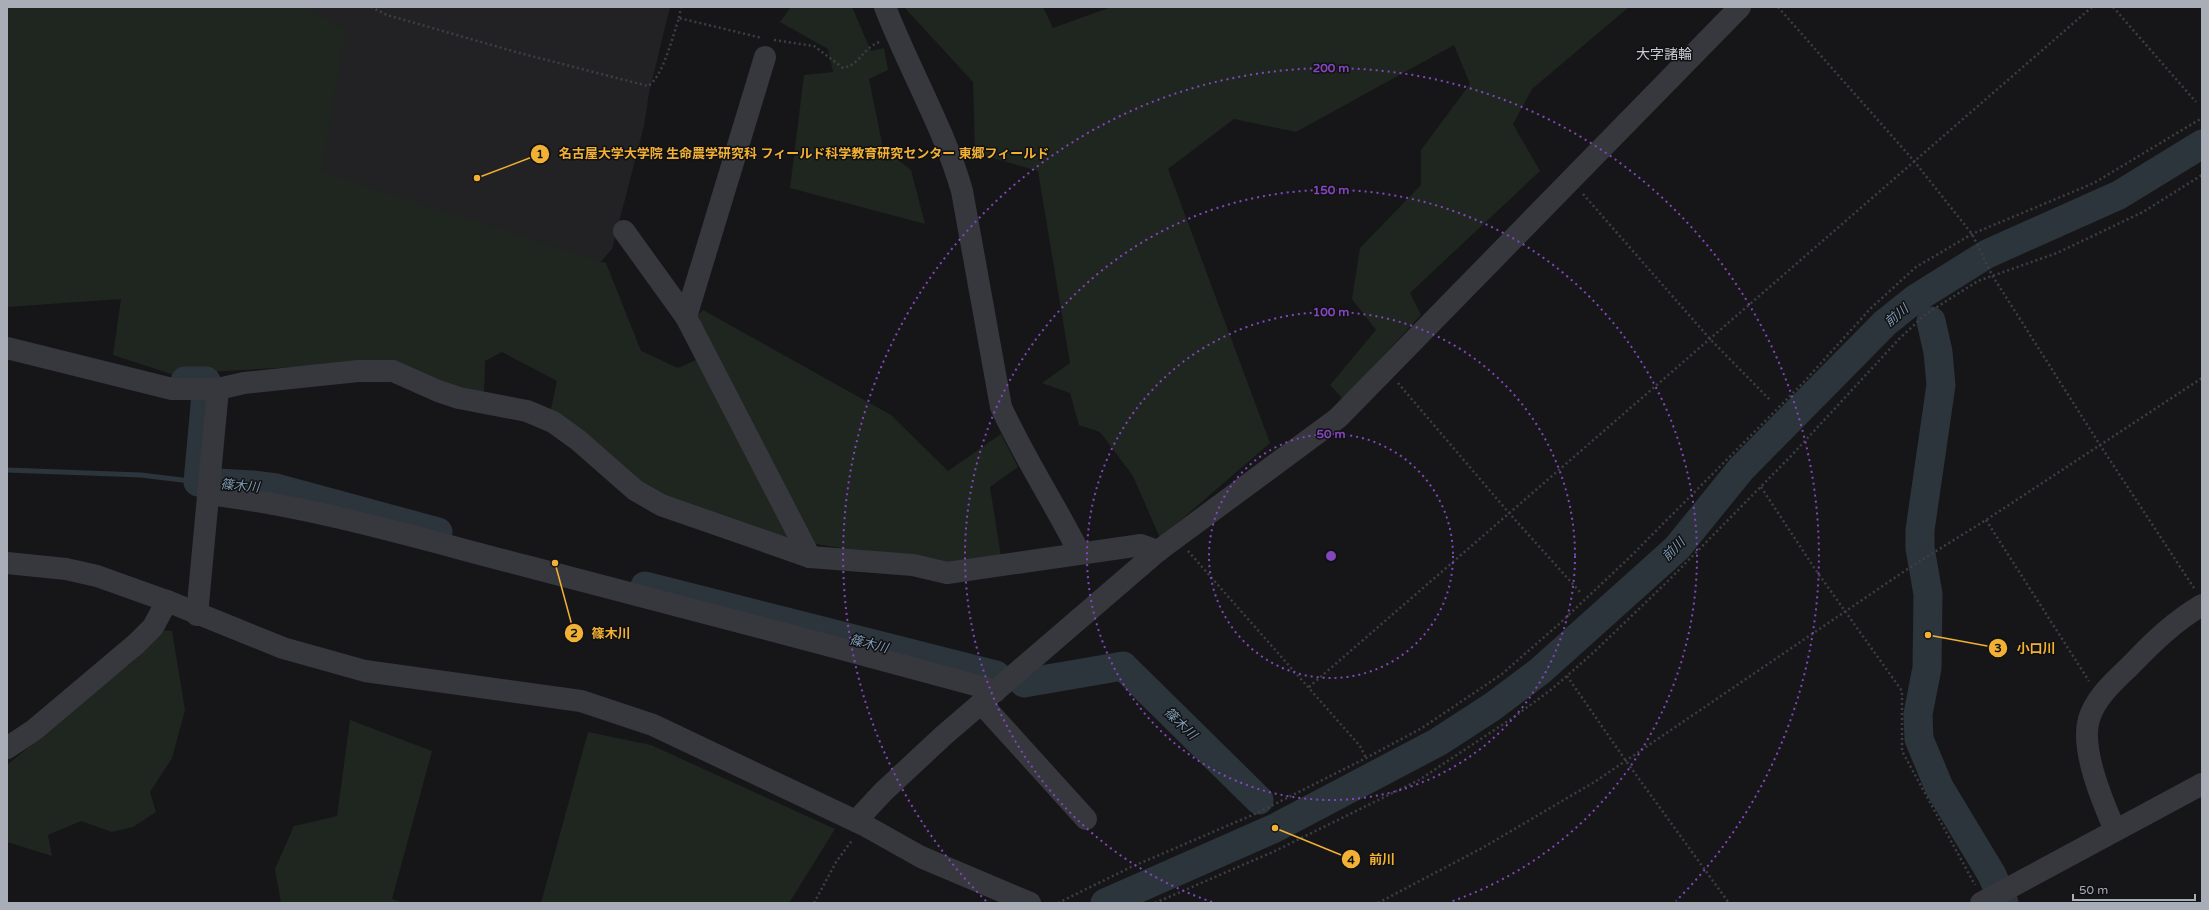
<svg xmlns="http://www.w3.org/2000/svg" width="2209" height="910" font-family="'Varela Round','Noto Sans JP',sans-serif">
<rect width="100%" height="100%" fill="#161618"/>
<path fill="#222225" d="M160,7H670L649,93L644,126L612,249L583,282L326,206L320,150Z"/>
<g fill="#1e261f">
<path d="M7,7H304L346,29L322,172L606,263L641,351L678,368L709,354L692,321L703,310L891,415L948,471L1001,434L1018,467L990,487L1001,557L948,566L763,535L652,492L551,409L557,381L502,352L485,361L484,394L438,384L386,362L171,374L113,355L121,299L7,307Z"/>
<path d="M791,7H852L871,51L884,48L888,70L869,79L883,148L911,170L925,224L790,188L804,75L833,72L828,49L780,22Z"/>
<path d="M904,7H1043L1053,28L1111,7H1629L1532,89L1513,124L1540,171L1410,293L1421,315L1343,399L1330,385L1376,330L1352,299L1360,248L1421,185V150L1470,84L1454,45L1296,132L1234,119L1168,169L1270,443L1160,538L1133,476L1100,432L1079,425L1070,393L1042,383L1070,363L1038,171L975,153L973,82Z"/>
<path d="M159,630L172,631L185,710L172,758L150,792L156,812L133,827L112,832L81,821L48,835L52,856L7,842V765L137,658Z"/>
<path d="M350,720L432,751L392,899L404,903H281L275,869L294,826L337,816Z"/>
<path d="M588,732L651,745L835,829L789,903H541Z"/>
</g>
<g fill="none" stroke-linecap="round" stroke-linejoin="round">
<path stroke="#2c353c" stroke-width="5" d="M7,470L141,475L198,482"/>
<g stroke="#2c353c" stroke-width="29">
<path d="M1931,321L1938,352L1941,385L1920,530V548L1928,594L1927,668L1918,714L1919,739L1939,787L1992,875L2004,903"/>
<path d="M185,381H206L207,383L198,482L253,485L276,488L438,532"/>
<path d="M645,586L996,675"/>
<path d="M1024,683L1123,666L1259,800"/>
<path d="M1105,903L1275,828L1438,742L1492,707L1540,671L1677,548L1741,469L1885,323L1915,299L1987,254L2119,195L2202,144"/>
</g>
<g stroke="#3d3f44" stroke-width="2.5" stroke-dasharray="2 3" stroke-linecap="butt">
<path d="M371,7L387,15L516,52L648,86C663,77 673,35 679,18L762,38"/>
<path d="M1778,7L1914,161L1972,234L1992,275L2100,445L2194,588"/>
<path d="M2113,7L2196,102"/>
<path d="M679,18L681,7"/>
<path d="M774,40L814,46L843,68C861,64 862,49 879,42"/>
<path d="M1583,194L1710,339L1771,401"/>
<path d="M1398,383L1509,513L1580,592"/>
<path d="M1761,487L1815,569L1902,691V751L1975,885"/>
<path d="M1986,520L2089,681"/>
<path d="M1188,551L1360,746L1366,758"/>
<path d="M1567,676L1626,761L1729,903"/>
<path d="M1309,687L2092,7"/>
<path d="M814,903L836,862L853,839"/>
<path d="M1058,903L1129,868L1257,813L1366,758L1422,728L1502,674L1559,624L1630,557L1802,384L1871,308L1916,267L1972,234L2094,183L2202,118"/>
<path d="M1155,903L1275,851L1419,780L1514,717L1552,689L1593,653L1669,580L1791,456L1899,339L1926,314L1978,281L2057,253L2143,212L2202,175"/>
<path d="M1378,903L1484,847L1596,781L1912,566L1986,520L2202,378"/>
</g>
<g stroke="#37383d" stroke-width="22">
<path d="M885,7C909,69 944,128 962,191L1001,407C1024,457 1054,503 1079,552"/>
<path d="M624,231L686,317L810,557"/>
<path d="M686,317L765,57"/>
<path d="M7,348L172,389H218L244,383L358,371H393L438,391L459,398L527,411L553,422L578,440L635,490L661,505L810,557L913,565L947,573L1141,545L1158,551"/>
<path d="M208,494C316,507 421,539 526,566C680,606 833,646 986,688L995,692"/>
<path d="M7,563L66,569L97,576L167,601L283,648L365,671L581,701L653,725L864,825L921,857L1030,903"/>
<path d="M197,615L218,389"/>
<path d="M981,703L1086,819"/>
<path d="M7,748L34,730L136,644L153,627L167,601"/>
<path d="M856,821L883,792L943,736L1158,551L1338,418L1740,7"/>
<path d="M2115,830C2103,803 2080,749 2089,719C2096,696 2116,680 2132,664C2154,641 2175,621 2202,605"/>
<path d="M1981,903L2202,784"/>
</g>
</g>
<g fill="none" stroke="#8446be" stroke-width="2" stroke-dasharray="2 4">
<circle cx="1331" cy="556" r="122"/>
<circle cx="1331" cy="556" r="244"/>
<path d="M1212 902A366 366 0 1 1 1450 902"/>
<path d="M986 901A488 488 0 1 1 1676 901"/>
</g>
<g text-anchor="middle" stroke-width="3" stroke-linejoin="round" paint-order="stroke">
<g font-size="13" font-style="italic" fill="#7f9bb3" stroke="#111113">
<text transform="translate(1896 315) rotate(-40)" y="5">前川</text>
<text transform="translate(240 485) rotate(5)" y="5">篠木川</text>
<text transform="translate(1673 549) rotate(-46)" y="5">前川</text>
<text transform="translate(869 643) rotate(14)" y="5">篠木川</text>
<text transform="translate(1181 723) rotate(44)" y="5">篠木川</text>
</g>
<g font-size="14" fill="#c9ccd4" stroke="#111113">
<text x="1664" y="59">大字諸輪</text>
</g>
</g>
<circle cx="1331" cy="556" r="6" fill="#8446be" stroke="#111113" stroke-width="2"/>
<g font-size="12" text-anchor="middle" font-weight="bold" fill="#8446be" stroke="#111113" stroke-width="3" stroke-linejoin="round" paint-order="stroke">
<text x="1331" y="72">200 m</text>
<text x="1331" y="194">150 m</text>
<text x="1331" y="316">100 m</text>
<text x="1331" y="438">50 m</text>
</g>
<path fill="none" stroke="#f2b134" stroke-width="1.5" d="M477 178L540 154M555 563L574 633M1928 635L1998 648M1275 828L1351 859"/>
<g fill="#f2b134" stroke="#111113" stroke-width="1.5">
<circle cx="477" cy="178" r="4"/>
<circle cx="555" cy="563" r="4"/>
<circle cx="1928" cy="635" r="4"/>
<circle cx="1275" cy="828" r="4"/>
<circle cx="540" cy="154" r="10"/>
<circle cx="574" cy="633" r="10"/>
<circle cx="1998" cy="648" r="10"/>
<circle cx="1351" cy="859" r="10"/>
</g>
<g font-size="12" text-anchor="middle" font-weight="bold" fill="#111">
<text x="540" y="158">1</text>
<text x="574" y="637">2</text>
<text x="1998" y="652">3</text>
<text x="1351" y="864">4</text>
</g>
<g font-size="13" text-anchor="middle" font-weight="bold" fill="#f2b134" stroke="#111113" stroke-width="3" stroke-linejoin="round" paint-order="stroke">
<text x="804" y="158">名古屋大学大学院 生命農学研究科 フィールド科学教育研究センター 東郷フィールド</text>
<text x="611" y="638">篠木川</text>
<text x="2036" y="653">小口川</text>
<text x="1382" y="864">前川</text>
</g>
<rect width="2209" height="910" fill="none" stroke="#a8adb8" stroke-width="16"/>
<path d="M2073 894v6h122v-6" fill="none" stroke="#a8adb8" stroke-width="2"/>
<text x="2079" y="894" font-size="12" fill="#a8adb8" stroke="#111113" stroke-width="3" paint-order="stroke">50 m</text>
</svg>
